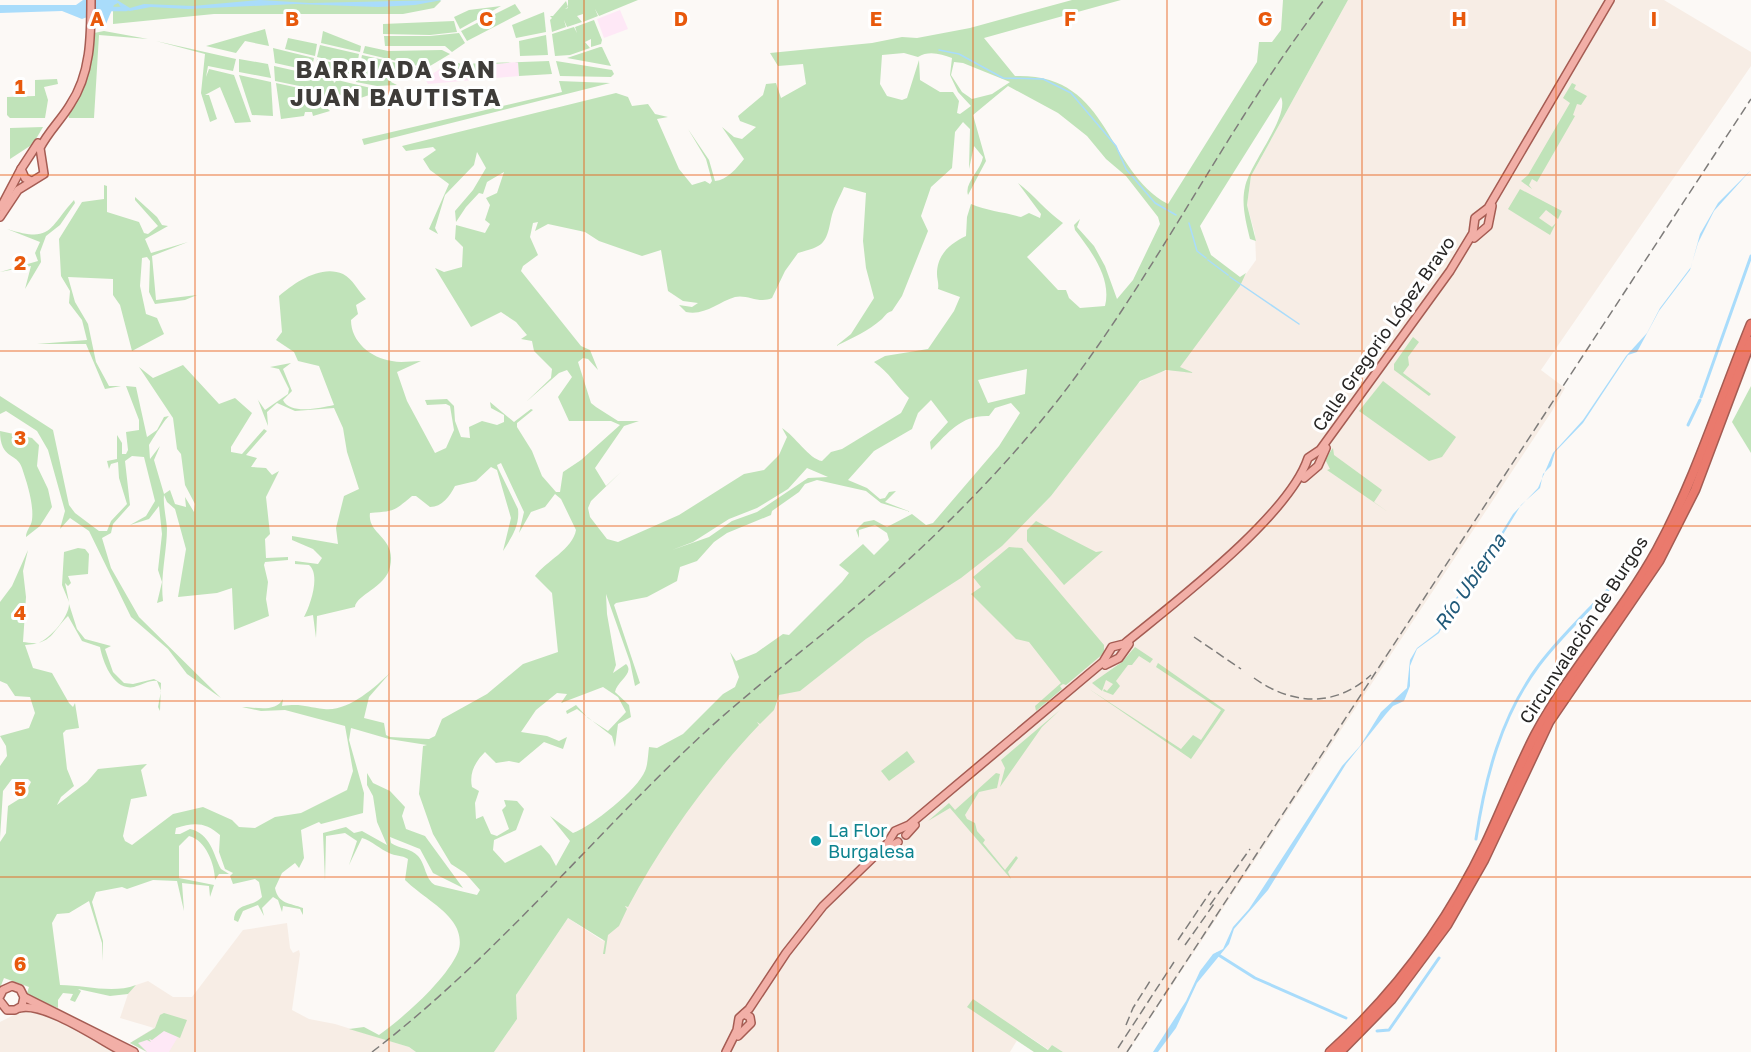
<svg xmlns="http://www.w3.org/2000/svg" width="1751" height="1052" font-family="'Golos Text',sans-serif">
<rect width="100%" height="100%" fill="#fcf9f6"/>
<g fill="#f7ede5">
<path d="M1348,0H1664L1751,52V66L1541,370L1565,388L1552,411L1128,1052H1063L1052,1045L1049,1050L1022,1032L1010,1052H494L517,1019L516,995L568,918L603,941L604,936L617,923L650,861L726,755L773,706L779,695L802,689L866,639L988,557L1051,496L1136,385L1153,373L1178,369L1256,260L1255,234L1247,205L1251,176Z"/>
<path d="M287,923L290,948L293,953L299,950L300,954L292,1010L309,1019L335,1024L409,1047L416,1052H147L130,1043L154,1028L120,1018L128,994L136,985L148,981L173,997H192L243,930Z"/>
<path d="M42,1001L58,1008L141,1052H0V1022Z"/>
</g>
<g fill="#fee8f6">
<path d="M620,10L628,29L604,38L597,19Z"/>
<path d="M450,62L455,67L518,62L519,76L428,84L425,79Z"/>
<path d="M155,1028L179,1035L169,1052H147L130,1043Z"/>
</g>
<g fill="#c0e3b9" fill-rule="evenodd">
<path d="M113,0H440L441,1L434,8L403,14H214L113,24Z"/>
<path d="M568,0H638L599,16L595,9L598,16L583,22V14L577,16L582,22L567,27L564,20L566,27L552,32L550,20L552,18L550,16H553L566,1L568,7L565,9L568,8Z"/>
<path d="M1072,0H1121L984,38L1015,76C1111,73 1104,169 1168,204L1257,62L1259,42H1272L1281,30L1283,0H1348L1251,176L1247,205L1256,241L1250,239C1246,222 1241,204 1245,187C1250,163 1290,116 1281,97L1200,226L1211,255L1240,277L1246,273L1240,286L1180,367L1194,373L1166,370L1140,381L1051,496L1002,546L961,578L866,639L800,691L779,695L774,710L760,724L757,722L759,725C707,780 664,840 628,907L625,906L627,909L619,926L608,935L605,954H603L605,941L568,918L516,995L517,1019L494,1052H416L409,1047L349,1029L364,1027L379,1035C403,1018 446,980 458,952C462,942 459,930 453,922C443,907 419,894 405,880L408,859C402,855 395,856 389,853C380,849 372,841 362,838L349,865L357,841L345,833L326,836L325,881L323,833L346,827L354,833L362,831L387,845L377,822L373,796L367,785V773L373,783L390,791L405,807L402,816L406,829L425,836L463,888L433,873L420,849L390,837L391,843C400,849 411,848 418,856C426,865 425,879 435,885L477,895L480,890L465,873L451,864L433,834L419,794L423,746L427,745L389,739L351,728L349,740L364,793L363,813L321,824L319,822L301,830L304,858L299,868L295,863L282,873L275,888C278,904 290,903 303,908V915L300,909L283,906L282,912L278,900L273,897L262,908L264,916L258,905L243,911L238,922L234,920C235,902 252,908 262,897L259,882L255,879L233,884L230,876L233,873L225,869L219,852L220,835C206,822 194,822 176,828L175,834H180L190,829C211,834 213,854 221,869L229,874H219L215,880C215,865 206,840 189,836L179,846V878L214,885L210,897L209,886L182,883L184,911L177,881L153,880L127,889L122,887L96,892L92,902L103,941V961L102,943L89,901L69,913L57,914L52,923L60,985C86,985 112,994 136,985L128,994L110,996L78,989L81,991L75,1002L70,1000L73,994L63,993L58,1000V1008L30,997L27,993L29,987L4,978L0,988V842L6,833L8,806L24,796L31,782L28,779H12L3,791L0,838V766L7,756L6,746L0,736L29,728L35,713L30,697L15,696L7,684L0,681V602L12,586L28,550L23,571L26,597L23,642C27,642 33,644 38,643C50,639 69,617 69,604L77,629L85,639L111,646L105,649L113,672L124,683L133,684L154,679L161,683L160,711L158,707L161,691L157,681C149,680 142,685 134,687C114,691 103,663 100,647L82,641L68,616C51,633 53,643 25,645L33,668L52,673L69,703L73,707L75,703L79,728L66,730L63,733L67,769L74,786L61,797L57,805L87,782L98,769L147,764L141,770L147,796L131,799L123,836L125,841L132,845L173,814L203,807L232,820L239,827L255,828L275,817L301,813L347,790L353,771L345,726L285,710L261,711L242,707C256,707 275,713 283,699L282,706C301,703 307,707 324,709C348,712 374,688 390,673L369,697L364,718L384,723L386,735L390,737L429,739L435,736L442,719L487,694L523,664L558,652L552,593L535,576C545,562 573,549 576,530L561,499L555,494L545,507L531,512L519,533L524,512L501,463L497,465L498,468L518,509C520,526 511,538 503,551L511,518L497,470L491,467L476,481L455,486C450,496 442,507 430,507L416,496H412C393,512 394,511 370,513C367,535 397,537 390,567C386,587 356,595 355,607L317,616L316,638L313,615L304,617C310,606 321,575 309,565L295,564V561L318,564L322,558L313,549L292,540V536L338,544L336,528L344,496L359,489L347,452L343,428L334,408L295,411L277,403L267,412L268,426L258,400L251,390L265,410L288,394L289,389L279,369L270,367L291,363L283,369L292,391L283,400C290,415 320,408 334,405L319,366L298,361L294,352L276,340L282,332L279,296C294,283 321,264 343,274C353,279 358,291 366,299L356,305L358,314L351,320C351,342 371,358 392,361C401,363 411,361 421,361L397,372L407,401L435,453L446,448L454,430L450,406L446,404L427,405L425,400L447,399L454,406L455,421L461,437L470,438L469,427L482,421L497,425L504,422V415L491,408L490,402L514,422L531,409L533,410L517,423V427L532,451L542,476L556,492H560L563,472L581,460L620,425L611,421H569L558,397L572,377L567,370L559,373L526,402L551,378L552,369L534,351L532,341L521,339L527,335L516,322L501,312L471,327L435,268L444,272L462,267L463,247L455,239L456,225L485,233L490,224L485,220L490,205L486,198L497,193L504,172L487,182L483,194L479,193L466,207L456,222L455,211L473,190L486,168L477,152L474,165L445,195L435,228L438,234L429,229L449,184L430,170L423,159L436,150L433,147L406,151L402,146L616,93L628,97L632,106L648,104L655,114L668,117L657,119L679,169L692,185L705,181L710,184L712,181L706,159L688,129L709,160L715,181C727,180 737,168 744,159L722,127L734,137L742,139L756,127L740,121L738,116L763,95L766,84L776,83L781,98L806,84L803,64L778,66L770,53L872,43L902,37L917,38L970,28ZM904,53L918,57C929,50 941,54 952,58L950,75L958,92L971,106L960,114L957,113L959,101L953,92H940L920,80L919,60L907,98L902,100L887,96L880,84L882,55ZM954,62L963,63L1010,82L992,94L972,99L962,92L951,75ZM1008,86L1058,113L1087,136L1106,159L1126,176L1158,217L1160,224L1133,280L1117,299L1105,266L1094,246L1077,227L1080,219L1074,225L1075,230C1091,251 1112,278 1105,306L1080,308L1069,298L1066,290H1058L1027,257L1063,223C1047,212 1034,195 1018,183L1041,214L1040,218L1029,213L1021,217C1004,212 987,211 971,204L967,217L966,236C951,243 937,254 937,274C937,279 939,283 938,289L960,297L954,311L928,349L885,356L874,362C889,372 896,386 909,398L901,413L842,449L831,452L822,461C809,459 795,436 782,428L787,437L779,455L764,470L744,474L679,515L618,542L607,539L590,517L588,508L591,501L622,471L606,486L595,468L624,426L639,421H618L596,407L591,403L578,362L583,358L588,359L598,370L590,350L581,346L521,271L523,266L538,255L530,237L533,223L538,222L535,231L548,224L585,232L599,241L642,256L661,250L668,291L683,301L698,303L692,307L679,305L686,312C705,316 718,302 735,297C747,294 759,304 772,298L785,271L798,253C823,246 826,245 831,219C833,208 840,197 844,187L866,193L863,241L866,268L874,298L851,334L836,346C853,338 868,331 882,319C886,315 886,313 892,311L902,296L928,231L921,216L931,187L952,168L955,132L963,122L970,129L969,169L974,146L983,157C981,170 964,183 968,195L986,161L973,115ZM1027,369L1025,394L988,403L978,380ZM931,400L948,422L930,442L931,450C949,432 961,415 989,416L995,408L1011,403L1020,413L999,446L933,523L926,525L912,514L887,527L874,520L864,522L856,530L859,538V530L875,525L887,533L889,540L874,555L863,544L839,565L849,573L842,582L789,635L783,634L756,653L736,661L730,652L739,677L735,687L723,694L683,734L657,748L649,747C648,754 648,764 645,771C638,789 591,827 573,833L550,816L570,841L556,866L550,855L541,845L505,863L493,850L494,840L516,830L524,809L517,801L504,800L506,806L502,810L509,829L497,836L491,834L483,816L476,819L475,803L479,791L472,787C469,773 475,762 485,752L496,763L509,761L519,763L544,742L563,749L567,737L559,741L547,736L521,732L536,710L557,693L567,694L561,703L603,687L618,697L626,712L608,731L588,718L576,705L566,711L567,714L577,709L612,736L615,747L618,724L631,717L629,705L615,692C617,681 635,673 626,664L613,673L616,665L607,614L606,594L630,662L635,686L640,683L614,605L616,603L647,597L677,581L680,567L697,561L714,542L727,533L771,515L772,511L799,492L805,484L817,480L866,491L881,503L911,512L885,502L896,491L889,492L885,498L880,499L867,488L848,480L874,451L912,429L918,413ZM807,468L828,477L808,478L757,512L732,521L709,537L672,550L693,542L729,519L757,508L788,489Z"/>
<path d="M515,4L521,13L467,41L461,31Z"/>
<path d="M501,6L460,29L454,17L469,10Z"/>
<path d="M544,12L546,32L516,38L512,25Z"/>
<path d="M594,20L602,40L601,44L591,47V39L585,42L590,48L570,55L555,56L552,34L574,27L577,33L575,27Z"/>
<path d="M454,21L457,32L430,35L383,34V24Z"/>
<path d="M265,29L269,46L245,41L236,53L206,46Z"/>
<path d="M104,31L148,39L99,35L94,118H69L68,114L94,33Z"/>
<path d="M323,31L361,46L360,52L321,43Z"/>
<path d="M459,33L465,43L452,52L445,46H385L384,36H430Z"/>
<path d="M546,35L548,55L520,56L519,41Z"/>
<path d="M288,38L317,44L315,56L285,49Z"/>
<path d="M156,41L236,59L233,71L208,66L206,77L209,69L234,75L251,122L235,123L220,87L205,95H209L217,119L210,122L201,93L205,54Z"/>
<path d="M320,45L359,54L357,66L317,57Z"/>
<path d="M365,46L388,51L442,50L450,54L430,66L428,63L422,67L363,53Z"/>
<path d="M602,47L611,66L567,58L600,47Z"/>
<path d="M273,48L314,58L311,71L275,63Z"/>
<path d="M362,55L419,68L423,74L412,79L360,66Z"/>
<path d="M239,59L268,64L271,78L239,72Z"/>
<path d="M317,59L356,68L353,80L315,73Z"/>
<path d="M453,61L461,64L549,61L552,74L519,76L518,62L480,65L481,77L474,78L473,65L458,69Z"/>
<path d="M556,61L612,70L614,74L611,77L560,76Z"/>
<path d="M274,66L323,77L324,80L327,79L325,77L333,79L334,83L337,80L371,88L372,94L352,101L351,97L332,93L329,94L335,96V99L324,105L330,111L313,116L312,112H305L304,116L281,119L276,83L308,90L309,88L275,81Z"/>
<path d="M359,68L393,76L391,82L397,85L377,86L356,82Z"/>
<path d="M239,75L271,82L273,116L252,115Z"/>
<path d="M57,79L58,84L44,87L48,100L45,118H10L7,115V97L35,96V80Z"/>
<path d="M559,81L610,83L364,145L362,139L562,92Z"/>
<path d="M1572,83L1576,85L1574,89L1587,96L1581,105L1577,104L1573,115L1575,116L1537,182L1532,179L1529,185L1532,189L1521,181L1528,175L1570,103L1563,98Z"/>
<path d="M43,127L33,144L10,159V128Z"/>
<path d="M104,185L107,186V212L139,222L144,233L148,234L158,226L135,200V197L157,217L162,225L168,226L145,239L151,253L188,242L152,256L156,300L197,295L185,300L155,304L149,292L150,261L147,257L142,258L140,286L146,314L157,318L164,334L132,351L120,305L113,295V279L68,277L75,302L88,324L96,362L109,386H121L105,389L86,344H37L87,340L82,320L69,303L70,291L61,276L59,239L82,202L104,199Z"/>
<path d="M1520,189L1562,211L1558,219L1546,210L1539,218L1552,227L1556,223L1550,235L1508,209Z"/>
<path d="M74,200L75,203L60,225L46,236L40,252L41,262L25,289L31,266L0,272L38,261L35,253L40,242L7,229C52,243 48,229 74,200Z"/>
<path d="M1413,337L1419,342L1408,357L1409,365L1403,373L1431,394L1429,396L1394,370V364Z"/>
<path d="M183,365L219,404L235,398L252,413L231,447V452L242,454L264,429L267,431L246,455L257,458L251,467L266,468L272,475L279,471L266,497L270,534L265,539L266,558L288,557V560L265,562L264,565L268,582L266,599L269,616L234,630L232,588L217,593L178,597L186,549L175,509L167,502L164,495C163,504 166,517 167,528C167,552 160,576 163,601L157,603L162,582L158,570L162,534L159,506L149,519L130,525L146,516L155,501L144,457L132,456L125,461L130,505L113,524L111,533L102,538L111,568L139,617L221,698L187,674L168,649L131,617L89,531L70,518L60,529L65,511L48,450L37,431L6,411L0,414V396L53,430L69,505L75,513L99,531H107L111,521L127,504L119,478L118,462L111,464L109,469L107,461L117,459V435L122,443V454H126L128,450L126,432L139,430V420L126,386L136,387L147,437L157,430L164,417L169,416C165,419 152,440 149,445L150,459L160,446L154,460L164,494L170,490L175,504L186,507L185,497L194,512L195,504L185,485L181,454L177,449L173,418L139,367L153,378Z"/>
<path d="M1383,381L1456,437L1442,457L1429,461L1359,411Z"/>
<path d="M1751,386V453L1732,422Z"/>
<path d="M0,431L32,438L39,445L37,466L48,489L52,507L40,526L26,537C26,530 31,527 32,520C34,504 27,483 22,468C17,452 0,460 0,431Z"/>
<path d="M1333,448L1334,455L1382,490L1374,502L1388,512L1327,470L1330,469L1325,459Z"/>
<path d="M1036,521L1096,552L1103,551L1064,585L1027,541V530Z"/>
<path d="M1009,547L1022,548L1104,645V653L1066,685L1063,684L1060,686L1062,689L1036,711L1035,706L1061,683L1029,642L1016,639L971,594L981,587L973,577Z"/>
<path d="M78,548L85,549L89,554L88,574L68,576L71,583L68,586L65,583L69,602L62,585L64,552Z"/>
<path d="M1135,647L1153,659L1150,663L1139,656L1132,665H1128L1116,681L1120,686L1113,695L1103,691L1104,689L1107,691L1113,684L1106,680L1102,691L1092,683L1122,662Z"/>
<path d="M1158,663L1225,710L1191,759L1089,689L1181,749L1193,735L1201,740L1221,710L1156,667Z"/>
<path d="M1060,710L1042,727L1000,787L1005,768L1001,760Z"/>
<path d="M907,751L915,762L889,781L881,771Z"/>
<path d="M996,773L1000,774L997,788L979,792L965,815L967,819L975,823L977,831L985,840L983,843L1005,870L1016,856L1018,858L1008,872L1011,879L950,808L928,821L949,803L955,810Z"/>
<path d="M973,999L1048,1050L1052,1045L1063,1052H1034L967,1007Z"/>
<path d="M164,1013L187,1020L180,1038L164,1031L152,1040L149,1039L151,1042L147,1040L138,1043L147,1052L130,1043L155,1028L160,1015Z"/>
</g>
<g fill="#a9dcfb">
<path d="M83,0H117L130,8L144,4L193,6L260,0L310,3L442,0L415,5L378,7L296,4L188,9L151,7L130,11L122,9L118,3L114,5L106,24L92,23L90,16L82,19L62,11L0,13V5H76Z"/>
<path d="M1751,170L1714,211L1698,243L1690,270L1659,311L1637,352L1628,355L1583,423L1555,452L1551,466L1543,474L1540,488L1521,505L1479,574L1456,600L1439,633L1417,649L1410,666V686L1404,701L1393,706L1386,714L1346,764L1268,890L1234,929L1229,944L1197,983L1176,1028L1158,1052H1153L1186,1001L1200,971L1213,954L1223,949L1233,927L1249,909L1342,766L1360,746L1381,712L1407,688L1410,660L1417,648L1438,632L1455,599L1471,582L1513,514L1538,488L1553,453L1583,420L1626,356L1647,333L1660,308L1691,267L1700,234L1718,203Z"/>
</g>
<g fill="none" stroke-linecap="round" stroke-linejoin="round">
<g stroke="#a9dcfb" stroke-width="1.5">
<path d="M939,50L959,54L1003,78L1043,79L1071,93L1116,146L1126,169L1155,203L1176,215"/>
<path d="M1189,223L1197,251L1206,258"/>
<path d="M1208,260L1228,275"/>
<path d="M1230,277L1299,324"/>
</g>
<g stroke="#a9dcfb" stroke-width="3">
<path d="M1701,397L1751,256"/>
<path d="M1688,425L1700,400"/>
<path d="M1476,839C1485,778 1501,716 1539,665C1566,629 1605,595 1635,561"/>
<path d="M1217,954L1255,978L1346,1018"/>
<path d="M1377,1031L1389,1030L1439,958"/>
</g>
<path stroke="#a9dcfb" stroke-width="4.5" d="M108,9H126"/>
<g stroke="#a55c53" stroke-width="10">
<g id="major">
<path d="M31,181L25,178L21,169L38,143"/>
<path d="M1,207L21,169"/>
<path d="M0,217L18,190L44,174L40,148C48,132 61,120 70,105C91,74 91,36 91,0"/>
<path d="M1474,238L1488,226L1492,206"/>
<path d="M1304,478L1318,466L1326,448"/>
<path d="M1105,665L1119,658L1129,644"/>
<path d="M906,835L915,825"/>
<path d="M886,849L898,842"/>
<path d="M0,996L3,990L12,986L20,989L24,997L22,1006L15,1010H7L0,1001"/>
<path d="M24,997L134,1052"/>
<path d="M20,1008C45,1002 100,1040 123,1052"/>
<path d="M738,1036L751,1023L750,1017L744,1014"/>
<path d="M726,1052L737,1030L739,1018L749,1009L786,953L823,906L887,844L895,831L909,825L1103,662L1112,647L1124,644C1174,603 1289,516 1308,458L1320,450L1450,271L1473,233L1475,218L1488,208L1610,0"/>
</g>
</g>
<g stroke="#a55c53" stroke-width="11">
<g id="highway">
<path d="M1330,1052C1396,993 1448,922 1486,843C1503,807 1517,770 1535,735C1570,670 1621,615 1657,550C1696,478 1720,400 1751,324"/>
<path d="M1340,1052L1391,1000L1447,925L1484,860L1549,722L1659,561L1695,490L1751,341"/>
</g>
</g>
<use href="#major" stroke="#f2afa7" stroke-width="7"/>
<use href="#highway" stroke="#ea7a6d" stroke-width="8"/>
<g stroke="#7e7c7a" stroke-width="1.5" stroke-dasharray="9 4.5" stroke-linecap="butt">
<path d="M1194,637L1241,669"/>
<path d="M1254,678C1292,705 1335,708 1371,675"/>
<path d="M1210,905L1250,849"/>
<path d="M1178,940L1211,891"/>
<path d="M1185,945L1216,901"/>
<path d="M1126,1025L1133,1008L1152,978"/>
<path d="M1118,1048L1174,962"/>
<path d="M372,1052C494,959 591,838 703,734C756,685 814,643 868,596C937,536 1001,472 1058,400C1157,273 1226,127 1324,0"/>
<path d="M1127,1052L1751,99"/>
</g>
</g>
<path fill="none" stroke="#e8590c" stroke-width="1.5" stroke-opacity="0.55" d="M195,0V1052M389,0V1052M584,0V1052M778,0V1052M973,0V1052M1167,0V1052M1362,0V1052M1556,0V1052M0,175H1751M0,351H1751M0,526H1751M0,701H1751M0,877H1751"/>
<circle fill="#0f9aa8" stroke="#fff" stroke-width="2" cx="816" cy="841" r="6"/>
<g text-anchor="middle" stroke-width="6" stroke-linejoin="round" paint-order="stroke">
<g font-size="18" fill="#262524" stroke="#fff">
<text transform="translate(1384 334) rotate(-55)" y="6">Calle Gregorio López Bravo</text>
<text transform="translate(1584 630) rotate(-57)" y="6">Circunvalación de Burgos</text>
</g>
<g font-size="18" fill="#0d838f" stroke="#fff" text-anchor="start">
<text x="828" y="837">La Flor<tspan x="828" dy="21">Burgalesa</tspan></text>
</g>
<g font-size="20" font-style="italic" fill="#205a7a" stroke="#fff">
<text transform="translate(1470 582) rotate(-56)" y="7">Río Ubierna</text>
</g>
<g font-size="24" font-weight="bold" letter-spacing="1.5" fill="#3e3c39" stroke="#fff">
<text x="396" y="78">BARRIADA SAN<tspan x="396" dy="28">JUAN BAUTISTA</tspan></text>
</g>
</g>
<g font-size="20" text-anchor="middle" font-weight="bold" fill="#e8590c" stroke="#fff" stroke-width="6" stroke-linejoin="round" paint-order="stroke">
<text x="97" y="26">A</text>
<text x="292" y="26">B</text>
<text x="486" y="26">C</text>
<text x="681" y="26">D</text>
<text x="876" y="26">E</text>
<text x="1070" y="26">F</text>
<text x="1265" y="26">G</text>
<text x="1459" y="26">H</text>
<text x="1654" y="26">I</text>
<text x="20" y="94">1</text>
<text x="20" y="270">2</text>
<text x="20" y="445">3</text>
<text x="20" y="620">4</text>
<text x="20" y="796">5</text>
<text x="20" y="971">6</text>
</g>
</svg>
